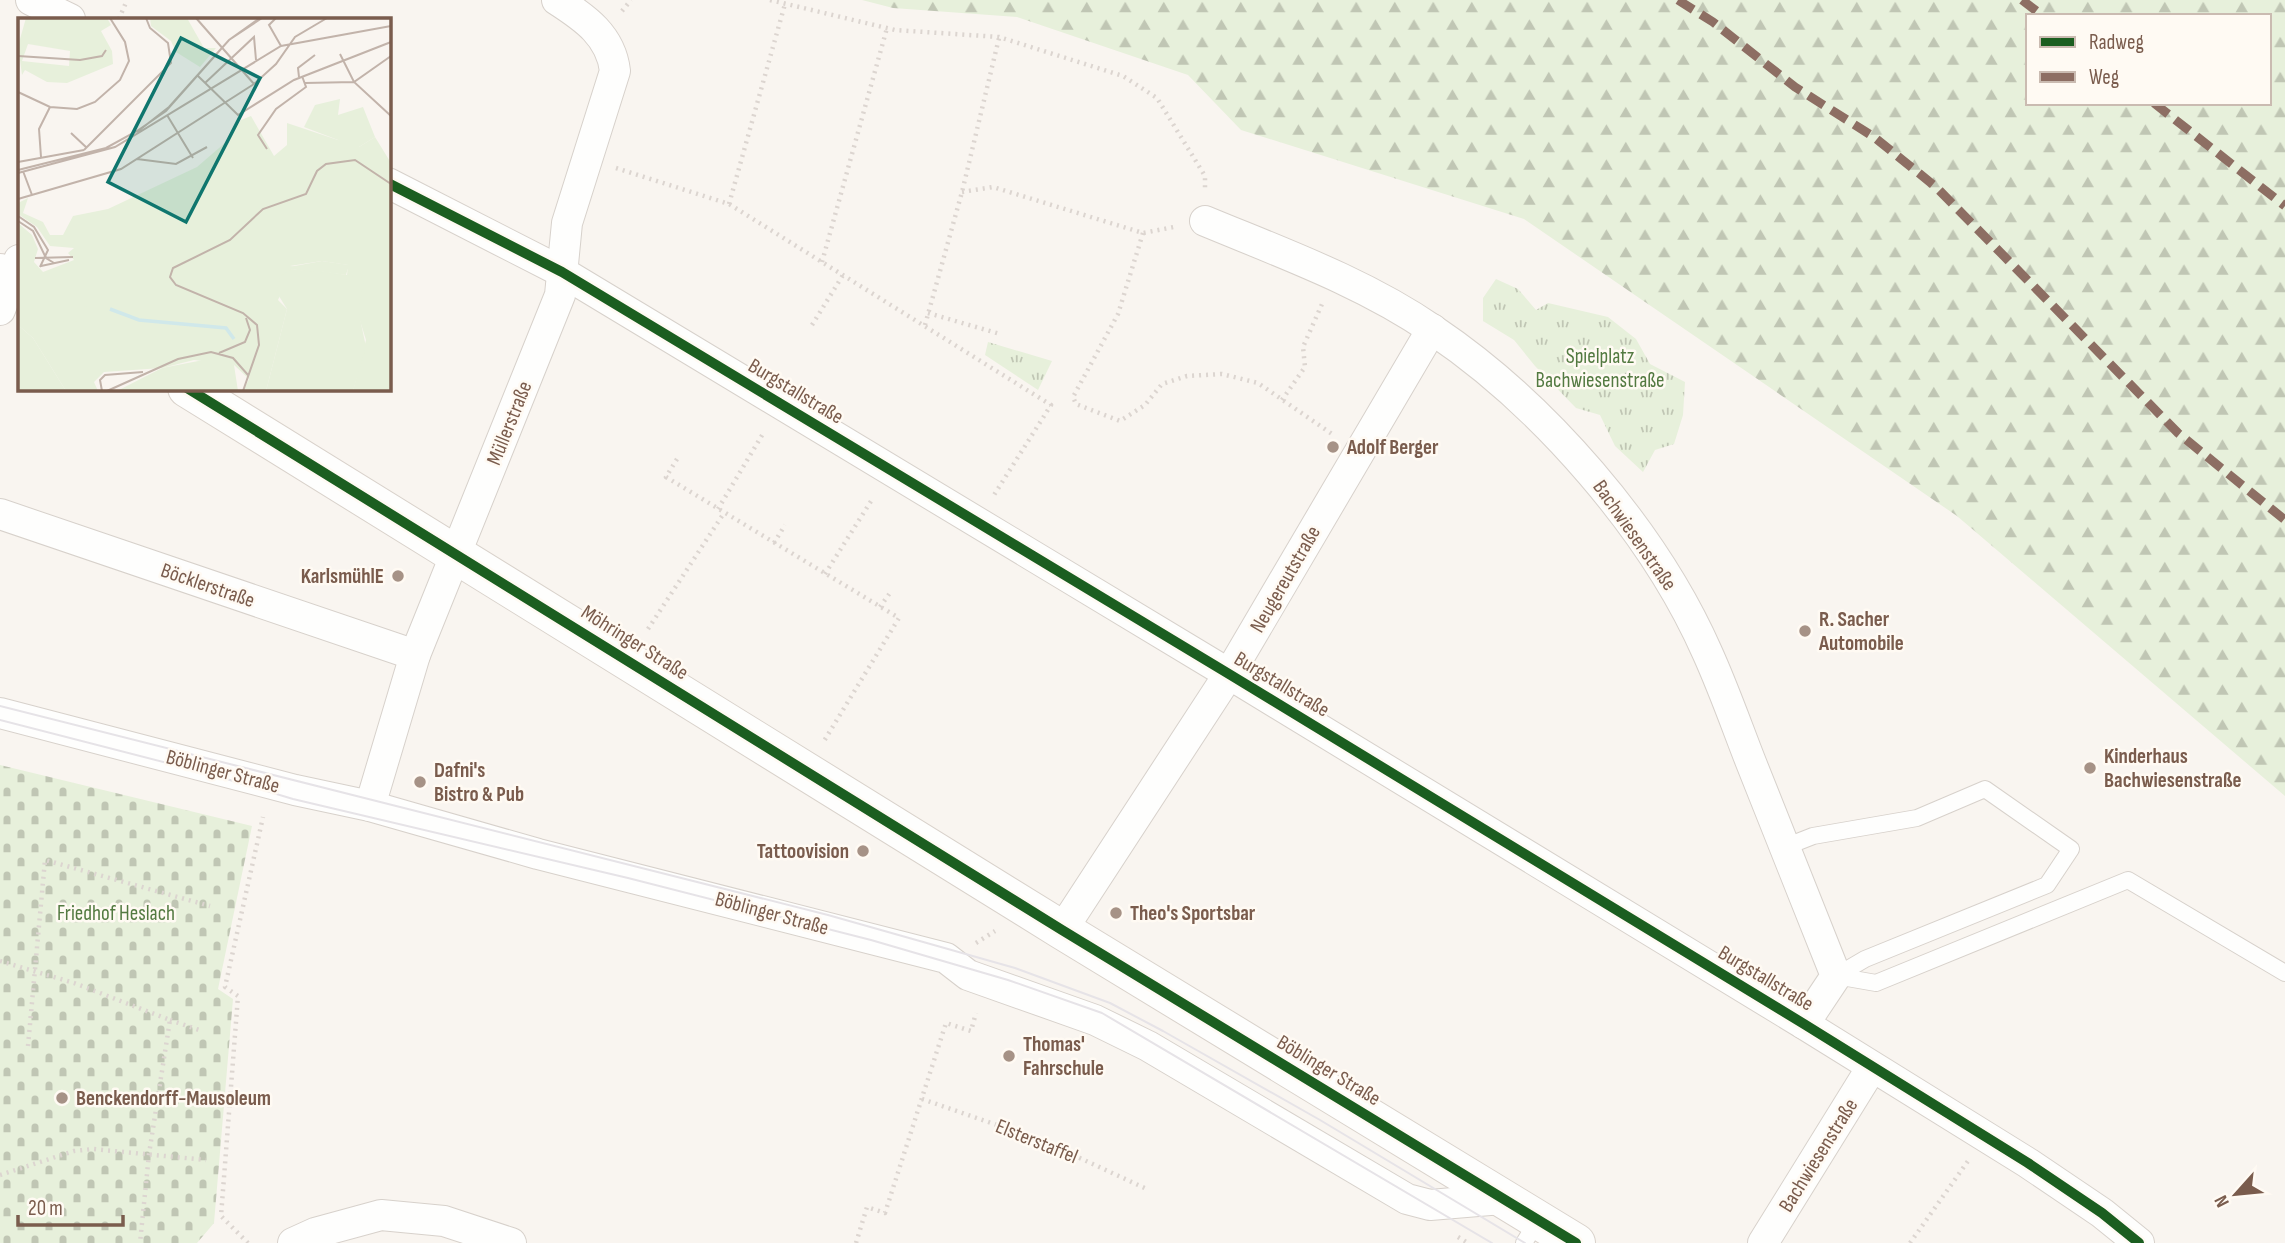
<svg xmlns="http://www.w3.org/2000/svg" width="2285" height="1243" font-family="'Sofia Sans Condensed',sans-serif">
<defs>
<pattern id="forest-firs" width="22" height="20" patternUnits="userSpaceOnUse" patternTransform="scale(1.75)"><rect width="22" height="20" fill="#e7f0db"/><path d="M5 1l3.5 6h-7zM16 11l3.5 6h-7z" fill="#c0c6b4"/></pattern>
<pattern id="cemetery-stones" width="16" height="16" patternUnits="userSpaceOnUse" patternTransform="scale(1.75)"><rect width="16" height="16" fill="#e7f0db"/><path d="M2 7V4a2 2 0 0 1 4 0v3zM10 15v-3a2 2 0 0 1 4 0v3z" fill="#c0c6b4"/></pattern>
<pattern id="park-tufts" width="24" height="20" patternUnits="userSpaceOnUse" patternTransform="scale(1.75)"><rect width="24" height="20" fill="#e7f0db"/><path d="M3 7l-1-3M5 7V3M7 7l1-3M15 17l-1-3M17 17v-4M19 17l1-3" fill="none" stroke="#c0c6b4"/></pattern>
</defs>
<rect width="100%" height="100%" fill="#f9f5f0"/>
<path fill="url(#forest-firs)" fill-rule="evenodd" d="M862,0H2285V796L1957,516L1524,219L1241,130L1188,75L1017,17L893,8ZM2028,16H2269V103H2028Z"/>
<path fill="url(#cemetery-stones)" d="M0,765L252,826L218,989L233,999L214,1223L197,1243H0Z"/>
<g fill="url(#park-tufts)">
<path d="M1496,279L1518,289L1536,310L1548,303L1608,317L1636,339L1650,364L1685,382L1683,415L1674,444L1655,450L1643,472L1615,446L1600,415L1576,408L1535,366L1514,340L1483,321V298Z"/>
<path d="M988,342L1052,361L1038,390L985,355Z"/>
</g>
<g fill="none" stroke-linecap="round" stroke-linejoin="round">
<g stroke="#d7d1cb" stroke-width="18">
<g id="lane">
<path d="M1785,847L1813,836L1917,818L1985,789L2071,849L2047,885L1865,959L1836,976"/>
<path d="M1836,976L1876,983L2128,880L2285,973"/>
<path d="M1524,1243L1538,1220"/>
</g>
</g>
<g stroke="#d7d1cb" stroke-width="32">
<g id="street">
<path d="M31,0L70,19"/>
<path d="M388,183L562,272L1229,674L1804,1024L2028,1163L2102,1213L2139,1243"/>
<path d="M1205,221C1282,253 1363,282 1433,330C1543,404 1653,530 1707,652C1723,687 1736,724 1750,760C1778,832 1807,904 1836,976L1804,1024"/>
<path d="M0,310L19,260"/>
<path d="M0,514L415,655"/>
<path d="M0,713L295,790L370,806L538,854L946,958L968,975L1095,1020L1148,1046L1407,1199L1430,1205L1502,1199"/>
<path d="M370,806L415,655L560,295L567,223L615,71C611,36 585,18 557,0"/>
<path d="M1062,930L1229,674L1432,329"/>
<path d="M293,1243L315,1233L381,1215L444,1221L511,1243"/>
<path d="M1763,1243L1872,1067"/>
</g>
</g>
<g stroke="#d9d2cb" stroke-width="40">
<g id="secondary">
<path d="M0,273L19,285"/>
<path d="M187,388L1062,930L1576,1243"/>
</g>
</g>
<g stroke="#dcd5d0" stroke-width="4.5" stroke-dasharray="2 5" stroke-linecap="butt">
<path d="M770,0L895,30L999,37L1123,76L1157,98L1205,176V191"/>
<path d="M622,11L631,0"/>
<path d="M119,19L127,0"/>
<path d="M616,168L729,204L1051,405L994,495"/>
<path d="M962,192L993,187L1143,233L1174,227"/>
<path d="M729,204L785,4"/>
<path d="M1143,233L1118,314L1073,397L1076,404L1120,421L1145,405L1162,384L1187,376L1222,374L1258,383L1332,434"/>
<path d="M822,262L887,28"/>
<path d="M928,313L1000,334"/>
<path d="M812,325L843,275"/>
<path d="M925,325L962,192L999,38"/>
<path d="M1282,400L1305,367L1303,347L1322,304"/>
<path d="M677,459L666,477L899,618L824,741"/>
<path d="M718,509L764,432"/>
<path d="M774,543L785,525"/>
<path d="M825,574L873,498"/>
<path d="M880,607L892,590"/>
<path d="M648,629L724,513"/>
<path d="M976,943L995,931"/>
<path d="M0,961L74,983L170,1020L149,1154L140,1243"/>
<path d="M170,1020L202,1031"/>
<path d="M28,1046L45,860L210,906"/>
<path d="M922,1099L1043,1141L1149,1190"/>
<path d="M0,1175L74,1151L93,1149L206,1160"/>
<path d="M1458,1237L1468,1243"/>
<path d="M248,1243L221,1216L238,996L225,987L263,817"/>
<path d="M856,1243L867,1207L885,1213L946,1023L971,1031L976,1013"/>
<path d="M1910,1243L1968,1161"/>
</g>
<use href="#lane" stroke="#fefefd" stroke-width="16"/>
<use href="#street" stroke="#fefefd" stroke-width="30"/>
<use href="#secondary" stroke="#fefefd" stroke-width="38"/>
<g stroke="#e6e3e7" stroke-width="2">
<path d="M0,706L828,915L1015,968L1110,1003L1163,1031L1320,1120L1525,1243"/>
<path d="M0,720L210,774L293,799L628,878L871,940L1008,980L1102,1013L1492,1243"/>
</g>
<g stroke="#8d6e63" stroke-width="9" stroke-dasharray="18 9" stroke-linecap="butt">
<path d="M1678,0L1713,22L1795,87L1874,137L1936,187L2178,433L2285,520"/>
<path d="M2022,0L2043,16"/>
<path d="M2154,103L2285,206"/>
</g>
<g stroke="#fffaf3" stroke-width="15">
<g id="cycleway">
<path d="M388,183L562,272L1229,674L1804,1024L2028,1163L2102,1213L2139,1243"/>
<path d="M187,388L1062,930L1576,1243"/>
</g>
</g>
<use href="#cycleway" stroke="#1b5e20" stroke-width="10"/>
</g>
<g fill="#a69286" stroke="#fffaf3" stroke-width="2.5">
<circle cx="1333" cy="447" r="7"/>
<circle cx="398" cy="576" r="7"/>
<circle cx="1805" cy="631" r="7"/>
<circle cx="2090" cy="768" r="7"/>
<circle cx="420" cy="782" r="7"/>
<circle cx="863" cy="851" r="7"/>
<circle cx="1116" cy="913" r="7"/>
<circle cx="1009" cy="1056" r="7"/>
<circle cx="62" cy="1098" r="7"/>
</g>
<g text-anchor="middle" stroke-width="5" stroke-linejoin="round" paint-order="stroke">
<g font-size="21" fill="#537a41" stroke="#fffaf3">
<text x="1600" y="363">Spielplatz<tspan x="1600" dy="24">Bachwiesenstraße</tspan></text>
<text x="116" y="920">Friedhof Heslach</text>
</g>
<g font-size="21" fill="#7a5c4d" stroke="#fffaf3">
<text transform="translate(796 391) rotate(31)" y="7">Burgstallstraße</text>
<text transform="translate(509 423) rotate(-68)" y="7">Müllerstraße</text>
<text transform="translate(1635 535) rotate(55)" y="7">Bachwiesenstraße</text>
<text transform="translate(1285 579) rotate(-60)" y="7">Neugereutstraße</text>
<text transform="translate(208 585) rotate(19)" y="7">Böcklerstraße</text>
<text transform="translate(635 642) rotate(32)" y="7">Möhringer Straße</text>
<text transform="translate(1282 684) rotate(31)" y="7">Burgstallstraße</text>
<text transform="translate(223 771) rotate(15)" y="7">Böblinger Straße</text>
<text transform="translate(772 913) rotate(15)" y="7">Böblinger Straße</text>
<text transform="translate(1766 978) rotate(31)" y="7">Burgstallstraße</text>
<text transform="translate(1329 1070) rotate(31)" y="7">Böblinger Straße</text>
<text transform="translate(1037 1141) rotate(22)" y="7">Elsterstaffel</text>
<text transform="translate(1818 1155) rotate(-58)" y="7">Bachwiesenstraße</text>
</g>
<g font-size="21" font-weight="bold" fill="#7a5c4d" stroke="#fffaf3" text-anchor="start">
<text x="1347" y="454">Adolf Berger</text>
<text x="384" y="583" text-anchor="end">KarlsmühlE</text>
<text x="1819" y="626">R. Sacher<tspan x="1819" dy="24">Automobile</tspan></text>
<text x="2104" y="763">Kinderhaus<tspan x="2104" dy="24">Bachwiesenstraße</tspan></text>
<text x="434" y="777">Dafni's<tspan x="434" dy="24">Bistro &amp; Pub</tspan></text>
<text x="849" y="858" text-anchor="end">Tattoovision</text>
<text x="1130" y="920">Theo's Sportsbar</text>
<text x="1023" y="1051">Thomas'<tspan x="1023" dy="24">Fahrschule</tspan></text>
<text x="76" y="1105">Benckendorff-Mausoleum</text>
</g>
</g>
<g transform="translate(18 18)">
<rect width="373" height="373" fill="#f9f5f0"/>
<path d="M304,243L331,247L328,257L271,249Z" fill="#e7f0db"/>
<path d="M233,98L256,138L269,127V105L341,129L357,119L373,145V373H335L348,322L329,261L274,251L260,282L269,291L248,373H225L231,361L216,347L176,342L144,350L86,354L76,364L80,373H48L15,320L0,307V205L14,217L20,231L16,244L25,254L56,242L50,235L56,230L32,228L19,209L0,196V185L10,180L5,195L25,204L32,217H45L55,198L90,191L179,149L208,124L223,102ZM304,243L330,247L329,257L272,248Z" fill="#e7f0db" fill-rule="evenodd"/>
<path d="M132,0H169L186,30H198L182,49L158,34L153,23L133,8ZM274,251L347,260L340,291L348,329L335,373H248L269,291L259,275L262,258ZM0,307L15,320L48,373H0ZM201,339L216,347L220,373H99L144,350Z" fill="#e7f0db"/>
<path d="M8,0H89L93,7L83,13L94,33L95,46L49,65L29,64L7,52L4,57L0,28ZM10,26L52,33L51,48L4,43ZM322,81L320,97L345,89L357,119L341,129L340,137L331,138L320,122L286,109L297,87Z" fill="#e7f0db" fill-rule="evenodd"/>
<path d="M70,275L73,288L65,289V303L45,304V276Z" fill="#e7f0db"/>
<path fill="none" stroke="#d0e8ea" stroke-width="3.5" d="M92,291L121,302L208,310L216,321"/>
<path fill="none" stroke="#c2b3aa" stroke-width="2" d="M178,0L236,66M258,0L251,7L263,28M322,36L336,64L373,98M0,38L62,42L84,38L88,32M179,57L220,97L276,62L373,24M281,59L280,50L297,37M187,65L236,19L238,42M287,65L336,64L373,38M0,74L32,89L59,91L77,84L102,62L111,43L107,24L92,0M149,97L175,140M119,114L151,89L211,22L242,0M53,115L69,130M249,131L240,117L258,91L288,69L284,58M66,132L153,45L150,25L132,10L128,0M23,139L21,111L32,89M119,141L158,146L189,129M0,144L66,132M0,152L88,130L119,113L148,93L211,22L244,0M5,153L14,177M0,155L97,129L263,28L373,8M0,181L103,151L236,66L258,46L277,19L309,0M0,198L16,209L30,232L22,249M0,203L15,213L28,240L36,245M17,240L55,239M23,248L51,242M201,335L227,324L232,312L228,300M84,373L82,362L87,357L125,354M89,373L160,341L193,334L215,340L230,357M225,373L241,327L239,307L225,295L158,267L152,259L155,250L212,222L245,191L288,176L299,153L308,146L337,142L373,166"/>
<path fill="#0f766e" fill-opacity="0.15" stroke="#0f766e" stroke-width="3.5" d="M163,20L242,60L168,204L90,164Z"/>
<rect width="373" height="373" fill="none" stroke="#7a5c4d" stroke-width="3.5"/>
</g>
<rect x="2026" y="14" width="245" height="91" fill="#fffaf3" stroke="#cabbb1" stroke-width="2"/>
<rect x="2040" y="37" width="35" height="10" fill="#1b5e20" stroke="#cabbb1" stroke-width="2"/>
<text x="2089" y="49" font-size="21" fill="#7a5c4d">Radweg</text>
<rect x="2040" y="72" width="35" height="10" fill="#8d6e63" stroke="#cabbb1" stroke-width="2"/>
<text x="2089" y="84" font-size="21" fill="#7a5c4d">Weg</text>
<g transform="translate(2236 1194) rotate(243)" stroke="#fffaf3" stroke-width="5" paint-order="stroke">
<path d="M0-5L12 26L0 18L-12 26Z" fill="#7a5c4d"/>
<text y="-10" font-size="19" font-weight="bold" text-anchor="middle" fill="#7a5c4d">N</text>
</g>
<path d="M18 1215v10h105v-10" fill="none" stroke="#7a5c4d" stroke-width="3.5"/>
<text x="28" y="1215" font-size="21" fill="#7a5c4d" stroke="#fffaf3" stroke-width="5" paint-order="stroke">20 m</text>
</svg>
